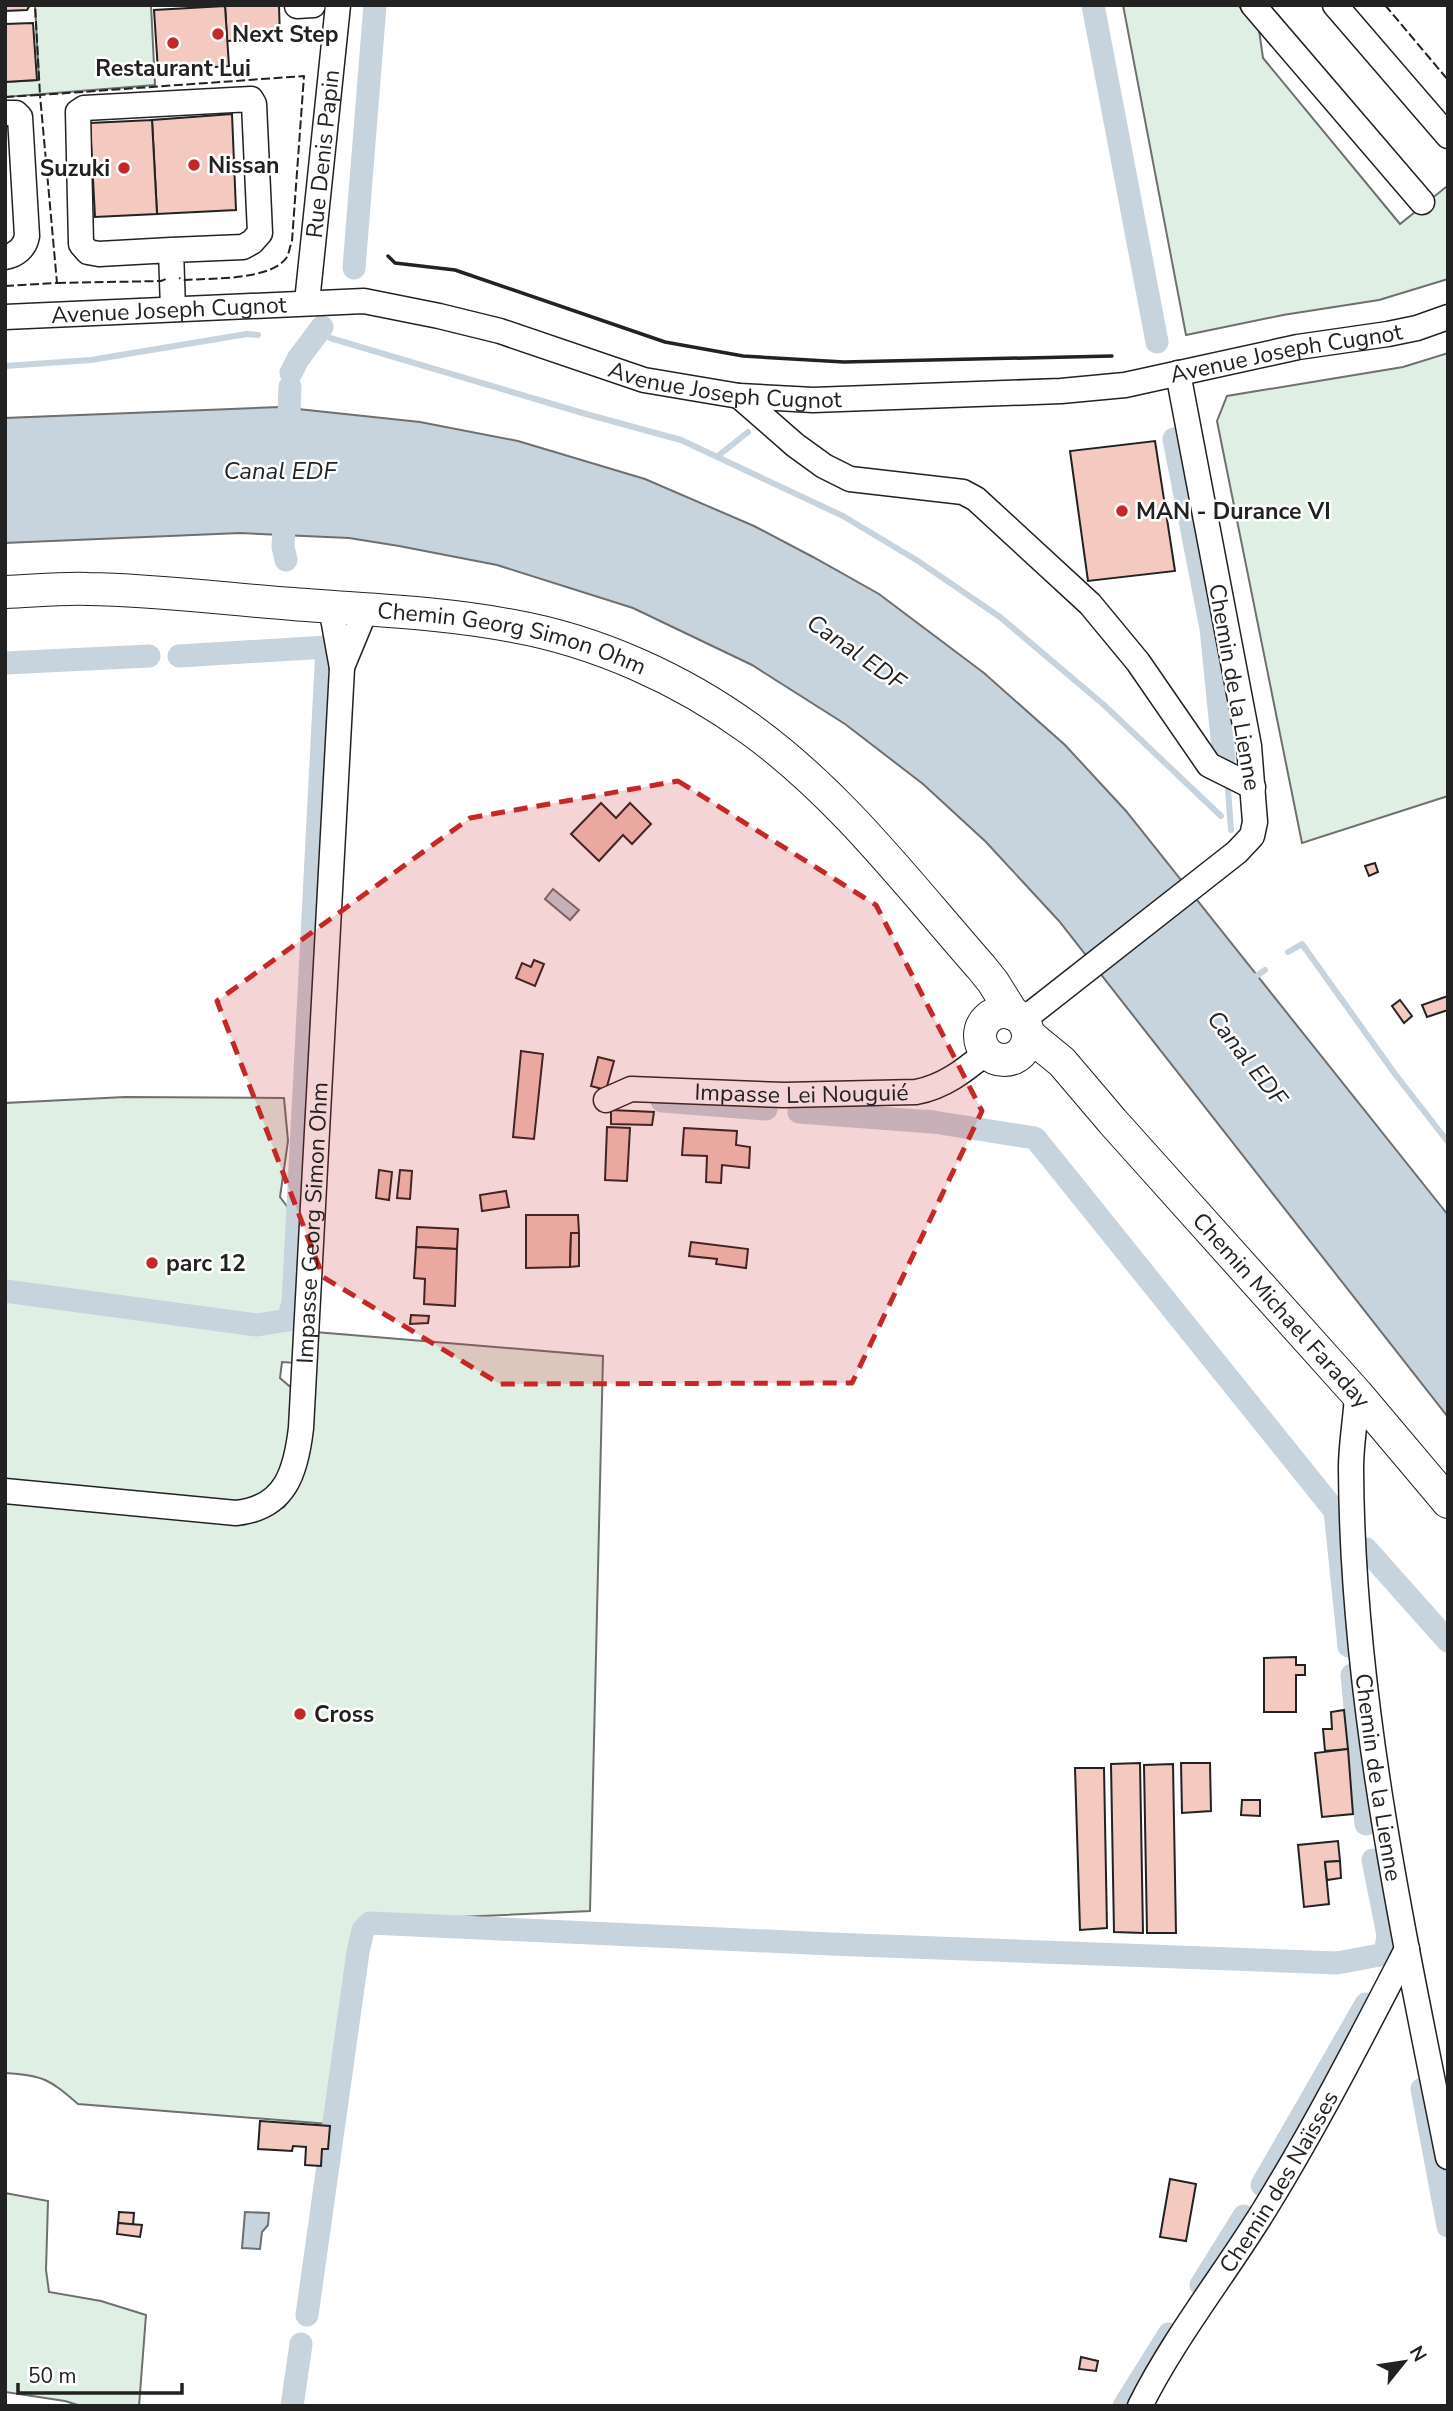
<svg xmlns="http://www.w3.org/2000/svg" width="1453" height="2411" font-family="'Nunito Sans',sans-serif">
<rect width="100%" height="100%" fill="#fff"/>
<g fill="#e0efe3" stroke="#6f6f6f" stroke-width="2">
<path d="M35,5H151L155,85L5,97V82L39,80Z"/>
<path d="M1123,5H1238L1259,30L1263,58L1400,224L1446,187L1448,189V279L1379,300L1283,315L1186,335Z"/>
<path d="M1448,353V796L1302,843L1217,421L1227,396L1403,367Z"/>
<path d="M125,1097L284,1098L288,1141L280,1197L299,1222V1303L296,1363L282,1362L280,1378L295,1391L290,1453L271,1490L231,1508L5,1485V1103Z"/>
<path d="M315,1332L603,1356L590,1911L370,1921L329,2124L78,2104C50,2080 44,2075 5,2073V1499L264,1517L284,1507L297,1489L305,1467Z"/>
<path d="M5,2193L48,2201L46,2270L49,2292L101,2301L146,2315L139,2406H81L65,2401L5,2392Z"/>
</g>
<g fill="#c7d3dd" stroke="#6f6f6f" stroke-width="2">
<path d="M279,407L420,422L518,441L645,479L754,526L813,557L879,594L984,673L1065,745L1126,811L1448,1215V1417L1059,921L986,842L923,784L845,724L752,665L633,608L497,565L399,546L349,538L240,533L5,543V418Z"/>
<path d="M553,889L579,910L570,920L545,899Z"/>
<path d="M245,2212L269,2213L268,2225L262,2232L260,2249L242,2248Z"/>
</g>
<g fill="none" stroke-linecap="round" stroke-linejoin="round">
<g stroke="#c7d3dd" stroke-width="6">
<path d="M330,338L586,414L681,440L843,516L918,561L1000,617L1104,705L1221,816"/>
<path d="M5,366L91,360L247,334L258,335"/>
<path d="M718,456L748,432"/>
<path d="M1228,789L1231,830"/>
<path d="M1288,952L1302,944L1395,1074L1448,1142"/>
<path d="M1252,979L1265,970"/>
</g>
<g stroke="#c7d3dd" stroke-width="23">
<path d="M1093,5L1157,342"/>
<path d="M354,268L375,5"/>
<path d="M291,373L298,359L322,327"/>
<path d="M288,437L290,387"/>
<path d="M1174,439L1211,628L1224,758"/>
<path d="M285,506L283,547L286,560"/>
<path d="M5,663L149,656"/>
<path d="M662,1101L766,1109"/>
<path d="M799,1112L932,1122"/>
<path d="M927,1121L1035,1138L1056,1164L1335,1511L1349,1646"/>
<path d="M5,1291L257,1325L288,1320L293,1303L327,647L179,656"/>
<path d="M1366,1549L1448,1641"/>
<path d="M1352,1675L1366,1824"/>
<path d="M1422,2089L1448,2226"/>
<path d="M1262,2185L1366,2004"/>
<path d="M1201,2285L1244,2216"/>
<path d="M307,2315L358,1952L363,1930L370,1923L831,1944L1337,1963L1385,1954L1388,1935L1373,1860"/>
<path d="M292,2406L301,2344"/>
<path d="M1124,2406L1169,2334"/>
</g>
</g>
<g fill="#f3c9c0" stroke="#222" stroke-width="2">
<path d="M5,5H30L27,10L5,11Z"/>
<path d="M279,5L280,39L227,41L225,5Z"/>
<path d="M225,6L229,66L158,71L154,10Z"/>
<path d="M33,23L37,80L5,82V24Z"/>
<path d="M232,114L236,210L157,214L152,120Z"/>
<path d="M152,120L157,214L95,217L90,123Z"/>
<path d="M1155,441L1175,571L1088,581L1070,451Z"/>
<path d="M601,803L616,818L630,803L651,824L632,844L623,835L599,861L571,834Z"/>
<path d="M1375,863L1378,872L1369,876L1365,866Z"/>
<path d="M534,960L544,964L535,986L516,978L522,963L531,967Z"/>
<path d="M1448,996V1010L1427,1017L1422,1005Z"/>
<path d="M1400,1000L1412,1016L1404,1023L1392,1006Z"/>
<path d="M521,1051L543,1054L534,1139L513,1137Z"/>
<path d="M598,1057L614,1061L606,1090L591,1086Z"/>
<path d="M611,1110L654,1112L652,1125L611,1124Z"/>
<path d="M607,1127L630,1128L627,1181L605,1180Z"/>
<path d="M684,1128L737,1131L736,1145L750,1147L749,1168L722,1165L721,1183L706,1182L707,1156L682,1155Z"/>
<path d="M379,1170L392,1172L389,1200L376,1198Z"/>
<path d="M400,1170L412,1171L410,1199L397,1198Z"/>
<path d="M506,1191L509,1207L482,1211L480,1195Z"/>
<path d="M526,1215H578L579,1233H571L570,1267L526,1268Z"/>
<path d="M417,1227L458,1229L457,1249L416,1247Z"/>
<path d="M571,1233H579V1266L570,1267Z"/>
<path d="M691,1242L748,1249L746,1268L716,1264L717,1259L689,1256Z"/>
<path d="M416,1247L457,1249L455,1306L424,1304L425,1279L414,1278Z"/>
<path d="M411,1315L429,1316L428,1323L410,1324Z"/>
<path d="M1296,1657V1665H1305V1675H1296V1712H1264V1658Z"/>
<path d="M1344,1710L1348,1749L1325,1751L1323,1729H1332L1331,1712Z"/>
<path d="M1348,1749L1353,1814L1322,1817L1315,1753Z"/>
<path d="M1140,1763L1143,1933L1114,1932L1111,1764Z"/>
<path d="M1181,1763H1210L1211,1811L1182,1813Z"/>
<path d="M1173,1764L1176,1933H1147L1144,1765Z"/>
<path d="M1075,1768H1104L1107,1928L1080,1930Z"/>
<path d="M1242,1800H1260V1816L1241,1815Z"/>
<path d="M1338,1841L1340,1861L1325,1862L1329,1904L1304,1907L1298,1845Z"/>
<path d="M1340,1861L1341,1878L1327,1880L1325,1862Z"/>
<path d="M260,2121L330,2126L328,2149H322L321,2166L305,2165L306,2147L293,2146L292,2151L258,2149Z"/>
<path d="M1170,2179L1196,2184L1186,2241L1160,2237Z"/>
<path d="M119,2212L134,2213L133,2225L118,2223Z"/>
<path d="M118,2223L142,2225L140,2237L117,2234Z"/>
<path d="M1081,2357L1098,2361L1096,2371L1079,2369Z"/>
</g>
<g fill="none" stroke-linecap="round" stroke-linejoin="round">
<g stroke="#222" stroke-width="27">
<g id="minor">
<path d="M1253,5L1422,202"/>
<path d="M1335,5L1448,136"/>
<path d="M297,6L313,5"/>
<path d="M5,113H16L20,117L27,236C25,248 16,255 5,257"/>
<path d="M171,250L243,247L252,242L260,233L254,104L251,99L84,108L78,112L81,244L88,252L99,254L171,250L173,309"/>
<path id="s1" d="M307,302L338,5"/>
<path id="s2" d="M5,317L364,301L439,316L500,331L644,380L739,396L813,400L1061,391L1125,385L1298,347L1388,334L1417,328L1448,317"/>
<path d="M739,396L795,445L824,466L850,479L963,492L976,499L1090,604L1138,662L1209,765L1253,787"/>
<path d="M342,667L366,609"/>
<path d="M1023,1020L1237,852L1252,836L1255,822L1249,746L1178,373"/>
<path id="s3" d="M606,1100L631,1089L784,1095L916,1092C944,1087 965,1070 986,1053"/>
<path id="s4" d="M1357,1394C1356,1419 1351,1443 1351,1468C1352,1701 1403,1930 1448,2157"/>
<path id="s5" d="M5,1491L236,1513C286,1508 296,1471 301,1428L342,668L331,607"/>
<path id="s6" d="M1140,2406C1175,2336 1225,2274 1266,2207C1317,2124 1362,2036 1407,1949"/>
</g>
</g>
<g stroke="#222" stroke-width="34">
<g id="major">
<path id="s7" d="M5,592C33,591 61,588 88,589C156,590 225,599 293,604C366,610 440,612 513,626C597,641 681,679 750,729C840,794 908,884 981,967L993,982L1013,1014"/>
<circle cx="1004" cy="1036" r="24"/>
<path id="s8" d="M1029,1035L1062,1062L1113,1122L1357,1394L1448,1502"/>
</g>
</g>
<use href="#minor" stroke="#fff" stroke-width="24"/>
<use href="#major" stroke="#fff" stroke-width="32"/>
<g stroke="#222" stroke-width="2" stroke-dasharray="9 3.5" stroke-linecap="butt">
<path d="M1385,5L1448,80"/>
<path d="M5,97L40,95L35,5"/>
<path d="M57,283L161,281L166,279"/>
<path d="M5,286L57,283L40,95L304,76L292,241C290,246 289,253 287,257C271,281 210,278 185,280L179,278"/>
</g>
<path stroke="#222" stroke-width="3.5" d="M388,256L395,263L455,270L665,342L743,356L844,362L1112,356"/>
</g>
<path fill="#c62828" fill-opacity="0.2" stroke="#c62828" stroke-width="5" stroke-dasharray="14 9" stroke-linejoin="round" d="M678,781L876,905L982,1111L852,1383L500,1384L323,1277L217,1001L470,818Z"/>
<g fill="#c62828" stroke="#fff" stroke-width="2.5">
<circle cx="218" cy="34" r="7"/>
<circle cx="173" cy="43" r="7"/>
<circle cx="194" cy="165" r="7"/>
<circle cx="124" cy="168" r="7"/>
<circle cx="1122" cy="511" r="7"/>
<circle cx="152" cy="1263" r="7"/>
<circle cx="300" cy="1714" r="7"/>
</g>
<g text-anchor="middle" stroke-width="5" stroke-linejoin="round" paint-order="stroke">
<g font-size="23" font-weight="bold" fill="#222" stroke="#fff" text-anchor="start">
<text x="232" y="42">Next Step</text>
<text x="173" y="76" text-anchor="middle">Restaurant Lui</text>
<text x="208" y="173">Nissan</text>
<text x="110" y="176" text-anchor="end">Suzuki</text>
<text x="1136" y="519">MAN - Durance VI</text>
<text x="166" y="1271">parc 12</text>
<text x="314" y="1722">Cross</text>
</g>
<g font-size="23" fill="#222" stroke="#fff">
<text dy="8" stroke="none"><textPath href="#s1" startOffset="149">Rue Denis Papin</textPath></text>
<text dy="8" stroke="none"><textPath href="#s2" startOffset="164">Avenue Joseph Cugnot</textPath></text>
<text dy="8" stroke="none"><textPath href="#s2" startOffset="1298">Avenue Joseph Cugnot</textPath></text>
<text dy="8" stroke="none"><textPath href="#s2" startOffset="732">Avenue Joseph Cugnot</textPath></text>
<text dy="8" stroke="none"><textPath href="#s7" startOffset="511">Chemin Georg Simon Ohm</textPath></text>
<text transform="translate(1235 687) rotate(80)" y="8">Chemin de la Lienne</text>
<text dy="8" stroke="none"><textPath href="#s3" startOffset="198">Impasse Lei Nouguié</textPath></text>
<text dy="8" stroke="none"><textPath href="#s5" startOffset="556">Impasse Georg Simon Ohm</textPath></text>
<text dy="8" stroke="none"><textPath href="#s8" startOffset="374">Chemin Michael Faraday</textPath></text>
<text dy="8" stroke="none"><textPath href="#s4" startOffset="385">Chemin de la Lienne</textPath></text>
<text dy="8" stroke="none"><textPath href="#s6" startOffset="264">Chemin des Naïsses</textPath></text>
</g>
<g font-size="24" font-style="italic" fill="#222" stroke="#fff">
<text x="280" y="479">Canal EDF</text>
<text transform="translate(856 652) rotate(35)" y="8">Canal EDF</text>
<text transform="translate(1247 1058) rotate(52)" y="8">Canal EDF</text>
</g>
</g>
<rect width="1453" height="2411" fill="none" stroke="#222222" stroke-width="14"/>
<g transform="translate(1404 2362) rotate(60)" stroke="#ffffff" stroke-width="5" paint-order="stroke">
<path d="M0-5L12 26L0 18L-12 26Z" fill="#222222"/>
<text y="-10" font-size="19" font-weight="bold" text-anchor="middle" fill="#222222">N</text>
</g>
<path d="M18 2383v10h164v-10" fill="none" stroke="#222222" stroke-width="3.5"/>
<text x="28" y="2383" font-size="21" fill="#222222" stroke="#ffffff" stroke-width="5" paint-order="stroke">50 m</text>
</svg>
